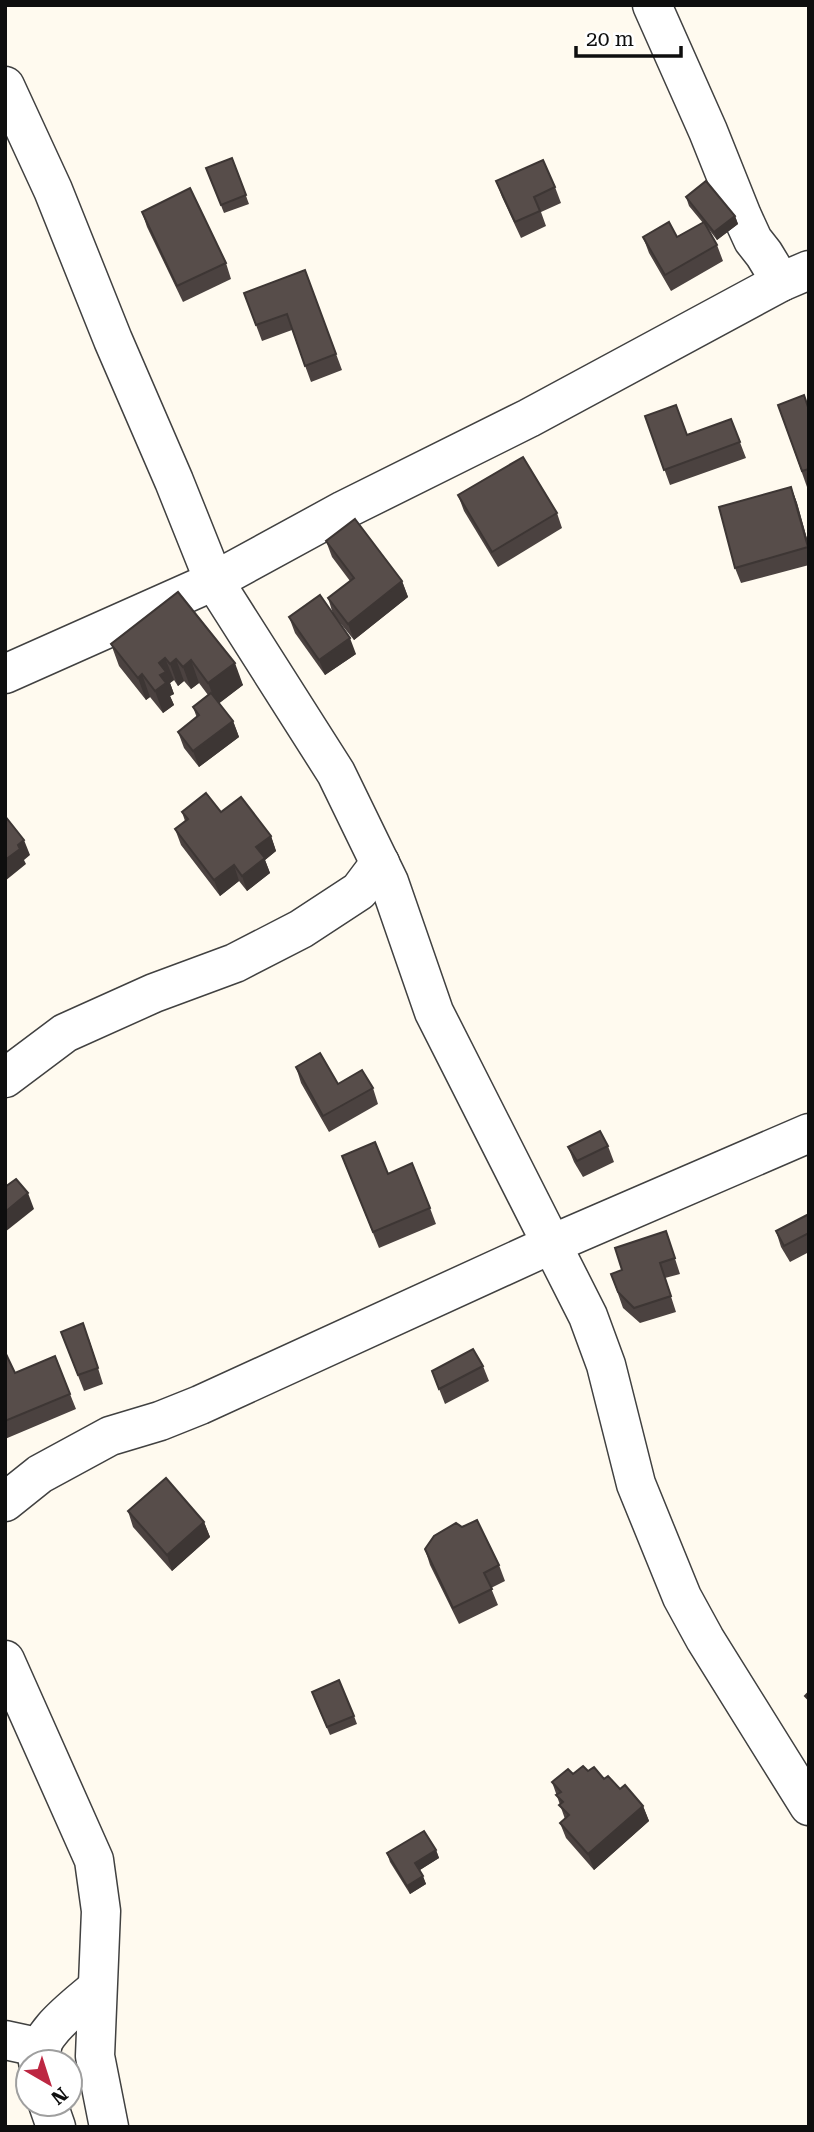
<svg xmlns="http://www.w3.org/2000/svg" width="814" height="2132" font-family="'Roboto Serif',serif">
<rect width="100%" height="100%" fill="#fffaef"/>
<g fill="none" stroke-linecap="round" stroke-linejoin="round">
<g stroke="#414141" stroke-width="41">
<g id="minor">
<path d="M652,5L708,131L742,216L753,240L764,254L781,282"/>
<path d="M5,86L53,190L113,340L174,481L214,581L336,773L389,882L434,1012L588,1316L606,1365L636,1484L682,1597L705,1639L809,1806"/>
<path d="M5,674L214,581L344,510L529,418L781,282L809,270"/>
<path d="M5,1078L65,1033L154,993L235,963L301,929L359,891L380,863"/>
<path d="M5,1502L40,1474L110,1436L160,1421L200,1405L552,1244L809,1133"/>
<path d="M5,1660L94,1860L101,1911L95,2056L109,2127"/>
<path d="M5,2040L42,2048"/>
<path d="M38,2062C36,2034 78,2005 97,1988"/>
<path d="M48,2104L56,2127"/>
</g>
</g>
<use href="#minor" stroke="#fff" stroke-width="38"/>
</g>
<g fill="#4b4240">
<path d="M232,158L249,204L224,213L206,168Z"/>
<path d="M496,181L555,187L561,203L541,212L546,226L521,238L502,197Z"/>
<path d="M686,197L735,216L738,224L717,240L707,227L717,245L723,261L671,291L649,253L643,237H677L703,223L689,206Z"/>
<path d="M142,212L226,263L231,279L183,302L147,227Z"/>
<path d="M305,270L342,370L311,382L292,330L262,341L244,293Z"/>
<path d="M778,405L809,409V487H807Z"/>
<path d="M645,416L687,435L731,419L746,458L670,485Z"/>
<path d="M791,487L797,503L809,546V565L741,583L735,568Z"/>
<path d="M458,495L557,513L562,528L498,567L464,511Z"/>
<path d="M326,541L402,581L408,597L354,640L333,614L328,598L350,581L332,557Z"/>
<path d="M178,592L243,685L219,703L233,721L239,737L199,767L184,748L178,732L197,718L193,707L208,695L199,683L191,689L184,681L178,686L174,680L170,683L174,694L170,696L174,705L163,713L150,697L146,700L119,666L111,644Z"/>
<path d="M289,617L356,654L325,675L295,633Z"/>
<path d="M182,812H221L271,836L276,851L265,860L270,873L247,891L239,881L220,896L181,845L175,829L185,821Z"/>
<path d="M296,1067L338,1084L373,1088L378,1104L329,1132L301,1083Z"/>
<path d="M608,1146L614,1162L583,1177L574,1162L568,1147Z"/>
<path d="M342,1156L388,1174L430,1208L436,1224L379,1248Z"/>
<path d="M809,1214V1252L790,1262L781,1247L776,1231Z"/>
<path d="M666,1231L680,1274L665,1278L676,1312L640,1323L623,1308L611,1274L622,1270Z"/>
<path d="M61,1332L89,1339L103,1384L84,1391Z"/>
<path d="M5,1352L15,1373L70,1394L76,1409L5,1439Z"/>
<path d="M483,1366L489,1381L445,1404L432,1371Z"/>
<path d="M128,1511L204,1522L210,1537L172,1571L133,1527Z"/>
<path d="M425,1549L499,1565L505,1581L491,1588L498,1605L459,1624L430,1565Z"/>
<path d="M315,1700L354,1716L357,1724L330,1735Z"/>
<path d="M588,1771L604,1779L643,1806L649,1821L594,1870L566,1838L560,1823L565,1819L552,1782L573,1774Z"/>
<path d="M436,1850L439,1858L420,1870L426,1884L410,1894L390,1862L387,1853Z"/>
</g>
<g fill="#3d3634">
<path d="M735,216L738,224L717,240L714,232Z"/>
<path d="M791,487L797,503L809,546V550Z"/>
<path d="M402,581L408,597L354,640L348,624Z"/>
<path d="M350,638L356,654L325,675L319,660Z"/>
<path d="M165,658L174,680L170,683L174,694L170,696L174,705L163,713L155,691L160,675L159,663Z"/>
<path d="M176,659L184,681L178,686L170,664Z"/>
<path d="M191,660L199,683L191,689L183,667Z"/>
<path d="M235,663L243,685L217,705L208,683Z"/>
<path d="M142,674L150,697L146,700L138,678Z"/>
<path d="M233,721L239,737L199,767L193,751Z"/>
<path d="M271,836L276,851L265,860L270,873L247,891L242,876L256,847Z"/>
<path d="M24,840L30,855L24,860L26,864L5,881V860L18,845Z"/>
<path d="M234,865L239,881L220,896L214,880Z"/>
<path d="M28,1193L34,1209L5,1232V1212Z"/>
<path d="M204,1522L210,1537L172,1571L167,1555Z"/>
<path d="M643,1806L649,1821L594,1870L588,1854Z"/>
<path d="M436,1850L439,1858L418,1871L415,1863Z"/>
<path d="M423,1876L426,1884L410,1894L407,1886Z"/>
</g>
<g fill="#574d4a" stroke="#3d3634" stroke-width="2">
<path d="M232,158L246,195L221,205L206,168Z"/>
<path d="M543,160L555,187L534,197L540,211L515,222L496,181Z"/>
<path d="M706,181L735,216L714,232L686,197Z"/>
<path d="M190,188L226,263L177,286L142,212Z"/>
<path d="M669,222L677,237L704,222L717,245L665,275L643,237Z"/>
<path d="M305,270L336,354L305,366L287,314L256,325L244,293Z"/>
<path d="M804,395L809,410V469L802,471L778,405Z"/>
<path d="M676,405L687,435L731,419L740,442L664,470L645,416Z"/>
<path d="M523,457L557,513L492,552L458,495Z"/>
<path d="M791,487L808,547L735,568L719,507Z"/>
<path d="M355,519L402,581L348,624L328,598L354,578L326,541Z"/>
<path d="M178,592L235,663L208,683L191,660L183,667L176,659L170,664L165,658L159,663L166,672L160,675L166,683L155,691L142,674L138,678L111,644Z"/>
<path d="M320,595L350,638L319,660L289,617Z"/>
<path d="M211,693L233,721L193,751L178,732L199,715L193,707Z"/>
<path d="M206,793L221,812L241,797L271,836L256,847L265,858L242,876L234,865L214,880L175,829L188,819L182,812Z"/>
<path d="M5,816L24,840L18,845L20,849L5,860Z"/>
<path d="M320,1053L338,1084L362,1070L373,1088L323,1116L296,1067Z"/>
<path d="M600,1131L608,1146L577,1161L568,1147Z"/>
<path d="M375,1142L388,1174L412,1163L430,1208L373,1232L342,1156Z"/>
<path d="M16,1179L28,1193L5,1212V1187Z"/>
<path d="M809,1214V1233L784,1246L776,1231Z"/>
<path d="M666,1231L675,1258L660,1263L671,1296L634,1308L618,1292L611,1274L622,1270L615,1248Z"/>
<path d="M83,1323L98,1368L78,1375L61,1332Z"/>
<path d="M473,1349L483,1366L439,1389L432,1371Z"/>
<path d="M5,1352L15,1373L55,1356L70,1394L5,1421Z"/>
<path d="M166,1478L204,1522L167,1555L128,1511Z"/>
<path d="M477,1520L499,1565L484,1573L492,1589L453,1608L425,1549L434,1536L456,1523L462,1527Z"/>
<path d="M339,1680L354,1716L327,1727L312,1692Z"/>
<path d="M809,1692V1700L805,1696Z"/>
<path d="M583,1766L588,1771L594,1767L604,1779L608,1776L620,1789L625,1785L643,1806L588,1854L560,1823L569,1815L559,1805L563,1802L556,1795L561,1792L552,1782L568,1769L573,1774Z"/>
<path d="M424,1831L436,1850L415,1863L423,1876L407,1886L387,1853Z"/>
</g>
<rect width="814" height="2132" fill="none" stroke="#0e0e0e" stroke-width="14"/>
<g transform="translate(49 2083) rotate(141)"><circle r="33" fill="#ffffff" stroke="#9f9f9f" stroke-width="2"/>
<path d="M0-5L12 26L0 18L-12 26Z" fill="#bd2742"/>
<text y="-10" font-size="19" font-weight="bold" text-anchor="middle" fill="#0e0e0e">N</text>
</g>
<path d="M576 46v10h105v-10" fill="none" stroke="#0e0e0e" stroke-width="3.5"/>
<text x="586" y="46" font-size="21" fill="#0e0e0e" stroke="#ffffff" stroke-width="5" paint-order="stroke">20 m</text>
</svg>
